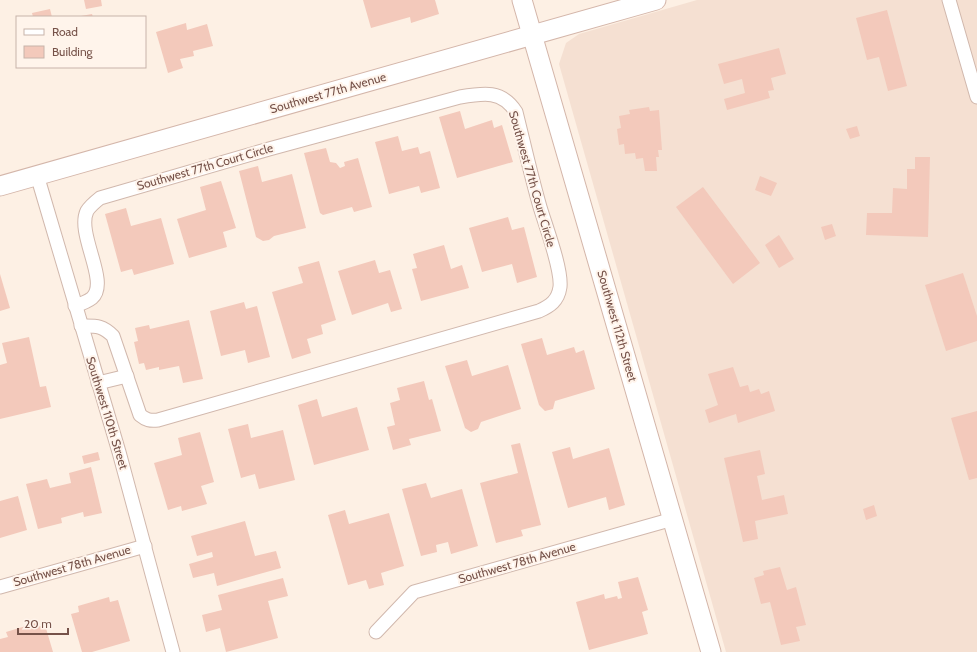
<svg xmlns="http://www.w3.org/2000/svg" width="977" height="652" font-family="Cabin,sans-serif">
<rect width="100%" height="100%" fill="#fdf0e4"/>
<path fill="#f5e0d2" d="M697,0H977V652H726L559,64L566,43L579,34Z"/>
<g fill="#f3c9bb">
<path d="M84,0H101L102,6L86,9Z"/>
<path d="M363,0H435L439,14L411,23L410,17L371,28Z"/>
<path d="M50,9L52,17H33L32,13Z"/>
<path d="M887,10L907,86L888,91L879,57L867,60L856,18Z"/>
<path d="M92,14L93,17H81V16Z"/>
<path d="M186,23L187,30L207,24L213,46L193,51L194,56L180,59L183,68L168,73L156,32Z"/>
<path d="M779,48L786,74L771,78L774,90L768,91L770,98L727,110L724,99L745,93L742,79L724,84L718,64Z"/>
<path d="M649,107L650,111L659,110L662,150H658L659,157H656L657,171H645L643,158L636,159L635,153L625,154L624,144L619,145L617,129L621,128L619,116L630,114L629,110Z"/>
<path d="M460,111L465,129L492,120L494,128L502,125L513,162L457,178L439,117Z"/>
<path d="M857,126L860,136L850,139L846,129Z"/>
<path d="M398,136L402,151L418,147L420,154L430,151L440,188L421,193L419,186L389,194L375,142Z"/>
<path d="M326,148L330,162L336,163L340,168L345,166L344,162L358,158L372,207L354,212L352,207L323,215L320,213L304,153Z"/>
<path d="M915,157H930L928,237L866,235L867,213H892L893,188L907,189V169H915Z"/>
<path d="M258,166L262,182L292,174L306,228L274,236L269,240L263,241L256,237L239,171Z"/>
<path d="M760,176L777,183L771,196L755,190Z"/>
<path d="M221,181L236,228L223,232L227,247L189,258L177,219L206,210L200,187Z"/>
<path d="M703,187L760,263L733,284L676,207Z"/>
<path d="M126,208L131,226L161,218L174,264L134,275L132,269L121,272L105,214Z"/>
<path d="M508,217L512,230L524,227L537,277L517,283L512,264L482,272L469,228Z"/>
<path d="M832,224L836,236L825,240L821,227Z"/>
<path d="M779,235L794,259L779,268L765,245Z"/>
<path d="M444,245L451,269L462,265L469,288L421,301L412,269L417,268L413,254Z"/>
<path d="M375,260L379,273L390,270L402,309L391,312L388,303L352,315L338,271Z"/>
<path d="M319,261L336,320L321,325L323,334L307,339L311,353L292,359L272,292L303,283L298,267Z"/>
<path d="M963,273L977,316V341L946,351L925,285Z"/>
<path d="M0,274L10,308L0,311Z"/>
<path d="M244,302L246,309L257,306L270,357L248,363L245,350L221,356L210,311Z"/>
<path d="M189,320L203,379L183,383L179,366L159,370V367L146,370L144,363L139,364L134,342L138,341L135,328L149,325L150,329Z"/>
<path d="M29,337L40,387L46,386L51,407L0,419V365L7,363L2,343Z"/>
<path d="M542,338L547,355L574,347L576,353L584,350L595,389L555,401L553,409L545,411L539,405L521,344Z"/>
<path d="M467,360L472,376L508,365L521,409L481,422L478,429L471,432L465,428L445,366Z"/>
<path d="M733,367L740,387L748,385L750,392L759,389L761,394L769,391L775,411L738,423L736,414L709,423L705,410L718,405L708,374Z"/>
<path d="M424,381L429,400L432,399L441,431L409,439L411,445L393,450L387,427L395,425L390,403L400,400L397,388Z"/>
<path d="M317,399L322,417L357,407L369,450L314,465L298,405Z"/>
<path d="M977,411V478L969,480L951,418Z"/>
<path d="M248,424L251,438L283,430L295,480L259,489L255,474L241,478L228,429Z"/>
<path d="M200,432L214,482L201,486L207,504L182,511L181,506L168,510L154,463L182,455L178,438Z"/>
<path d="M520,443L541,525L521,530L523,536L496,543L480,483L518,473L511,445Z"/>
<path d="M570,447L573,459L609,448L625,505L609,510L606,497L568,508L552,452Z"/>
<path d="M760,450L765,474L757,476L762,500L784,495L788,514L755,521L758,539L743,542L724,458Z"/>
<path d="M98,452L100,460L84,464L82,456Z"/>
<path d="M91,467L102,513L84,517L83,512L61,518L62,523L38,529L26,484L47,479L50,488L71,483L69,473Z"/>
<path d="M426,483L431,498L462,489L478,546L451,554L448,542L436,545L437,552L421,556L402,489Z"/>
<path d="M18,496L27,530L0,538V501Z"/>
<path d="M874,505L877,516L866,520L863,509Z"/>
<path d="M345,510L349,524L389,513L404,566L381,573L384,585L369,589L366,580L348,585L328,515Z"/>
<path d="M245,521L255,556L276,551L281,568L217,586L214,573L193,578L189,564L213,557L212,552L197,556L191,536Z"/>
<path d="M780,567L787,590L796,587L806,625L796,627L800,641L781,645L770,602L761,604L754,578L764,575L763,571Z"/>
<path d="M638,577L648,610L642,612L648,634L589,650L576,602L604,594L605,599L617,596L618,599L622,598L618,582Z"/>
<path d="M283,578L288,596L268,601L278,638L226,652L220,628L206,632L202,615L222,610L218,595Z"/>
<path d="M109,597L110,602L118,600L130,641L92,652H82L71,614L79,612L78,606Z"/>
<path d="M36,623L37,627L45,625L53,652H0V639L8,637L6,632Z"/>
</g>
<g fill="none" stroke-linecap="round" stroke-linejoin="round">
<g stroke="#d1b8ad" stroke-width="15">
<g id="street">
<path d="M949,0L977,97"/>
<path d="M37,175L119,452L173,652"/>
<path d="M75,306C81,304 87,302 92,298C110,282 76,234 87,211C90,206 95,202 100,198L269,149L460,97C484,93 502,90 516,112C524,144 531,176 540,207C546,227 562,269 560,287C558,301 550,306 539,311L158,420C150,421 146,420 140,415L113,336C102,325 96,326 81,326"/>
<path d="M98,383L127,376"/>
<path d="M0,587L145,546"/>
<path d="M376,632L414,592L673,519"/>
</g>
</g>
<g stroke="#d4b6aa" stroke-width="21">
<g id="secondary">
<path d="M522,0L711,652"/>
<path d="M0,186L656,0"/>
</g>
</g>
<use href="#street" stroke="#fff" stroke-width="13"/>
<use href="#secondary" stroke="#fff" stroke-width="19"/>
</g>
<g text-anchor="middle" stroke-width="4" stroke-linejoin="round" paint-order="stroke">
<g font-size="12" fill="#765249" stroke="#fff4eb">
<text transform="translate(328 93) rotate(-16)" y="4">Southwest 77th Avenue</text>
<text transform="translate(205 167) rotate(-16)" y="4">Southwest 77th Court Circle</text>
<text transform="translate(532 179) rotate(74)" y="4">Southwest 77th Court Circle</text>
<text transform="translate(617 326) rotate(74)" y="4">Southwest 112th Street</text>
<text transform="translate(107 413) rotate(73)" y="4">Southwest 110th Street</text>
<text transform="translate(517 563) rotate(-16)" y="4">Southwest 78th Avenue</text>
<text transform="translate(72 566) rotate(-16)" y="4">Southwest 78th Avenue</text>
</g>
</g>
<rect x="16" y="16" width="130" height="52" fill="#fff4eb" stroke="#c8b3aa"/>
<rect x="24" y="29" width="20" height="6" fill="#ffffff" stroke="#c8b3aa"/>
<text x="52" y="36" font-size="12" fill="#765249">Road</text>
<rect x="24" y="46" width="20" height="12" fill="#f3c9bb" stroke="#c8b3aa"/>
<text x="52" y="56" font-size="12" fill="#765249">Building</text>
<path d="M18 628v6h50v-6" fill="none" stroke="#765249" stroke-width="2"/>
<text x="24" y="628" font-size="12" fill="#765249" stroke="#fff4eb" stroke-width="3" paint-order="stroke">20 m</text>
</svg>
